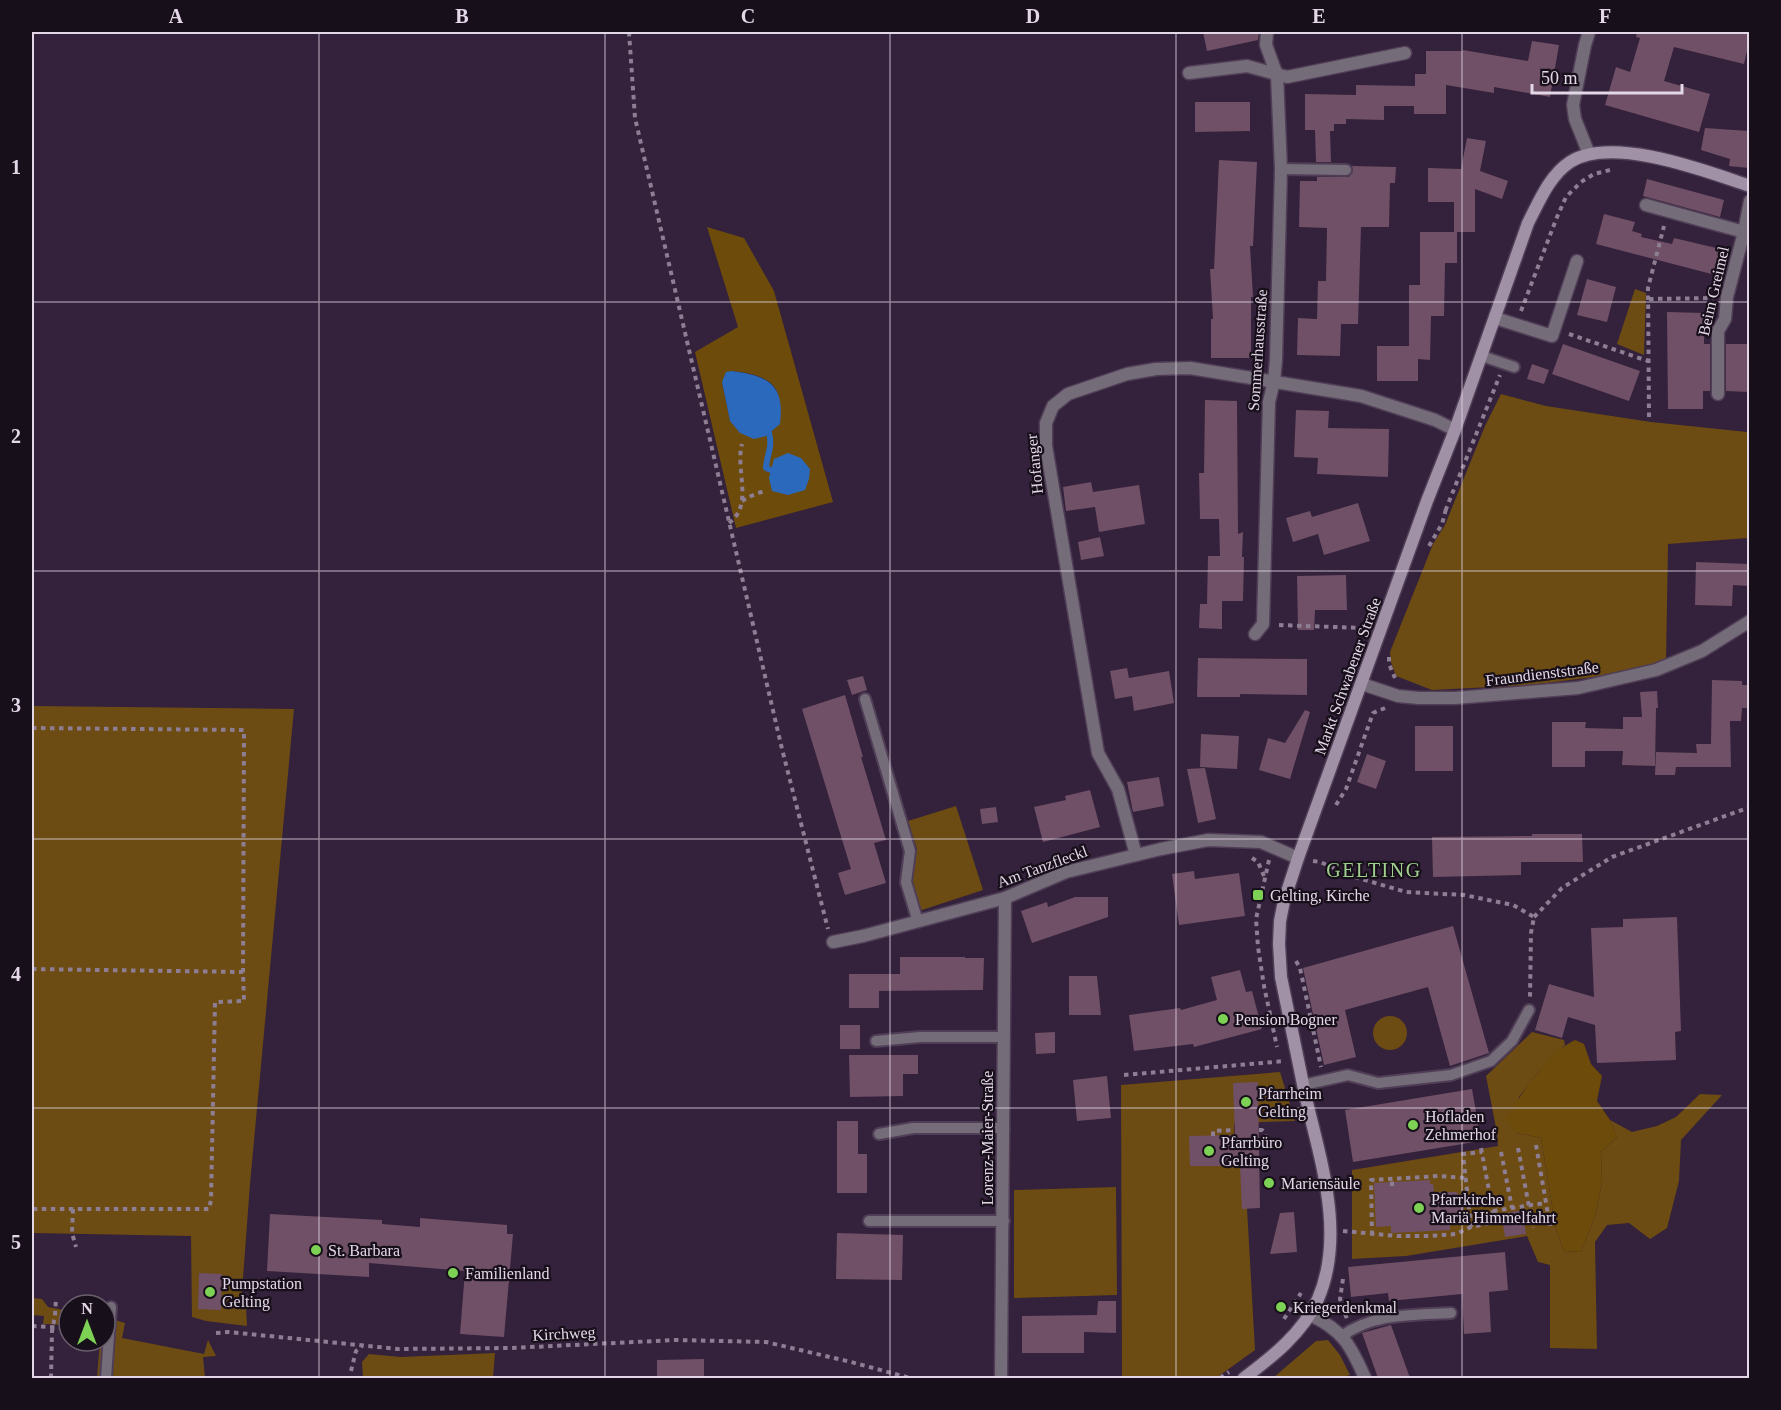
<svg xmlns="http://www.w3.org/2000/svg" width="1781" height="1410" font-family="Georgia,serif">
<rect width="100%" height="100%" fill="#34213b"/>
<g fill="#6c4c12">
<path d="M1635,289L1646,293L1644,355L1617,344Z"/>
<path d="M1501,394L1546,406L1651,422L1747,432L1748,538L1668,544L1666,662L1609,675L1531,685L1432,690L1396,676L1391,662L1390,652L1433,544L1445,525L1485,426Z"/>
<path d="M32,706L294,709L250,1184L241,1305L246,1306L247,1326L206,1321L192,1317L191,1236L32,1233Z"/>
<path d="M956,806L983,890L919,911L911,882L917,849L908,821Z"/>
<circle cx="1390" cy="1033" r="17"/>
<path d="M1532,1032L1564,1040L1565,1045L1538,1072L1519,1097L1516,1133L1541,1138L1556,1230L1564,1251L1581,1252L1595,1217L1602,1183L1601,1152L1617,1137L1610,1120L1632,1132L1657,1126L1676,1117L1700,1094L1722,1095L1681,1140L1679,1181L1667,1228L1650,1239L1629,1223L1607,1225L1595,1242L1597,1349L1550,1348V1265L1538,1262L1527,1236L1406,1256L1352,1259V1170L1498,1146L1497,1133L1486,1076Z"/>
<path d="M1280,1072L1295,1121L1234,1123L1235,1148L1259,1147L1247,1208L1255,1350L1216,1378H1122L1121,1085Z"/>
<path d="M1116,1187L1117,1295L1014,1298V1190Z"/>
<path d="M32,1298L42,1299L48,1307L69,1311V1325L43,1324L44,1316L32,1315Z"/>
<path d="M105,1317L125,1323L122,1338L204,1354L208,1340L216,1356L203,1357L205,1378H97L100,1341H105Z"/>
<path d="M1328,1340L1340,1355L1350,1375L1339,1378H1273L1316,1341Z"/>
<path d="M495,1353L493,1378H363L362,1362L369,1354L401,1357Z"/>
</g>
<g fill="#6d4b0a" fill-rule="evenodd">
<path d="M707,227L744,238L774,291L833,502L736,528L695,352L738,327ZM732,371C748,373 774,376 778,395C779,404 779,415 779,424L766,436L730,421L722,382Z"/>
<path d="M1575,1040L1584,1044L1591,1064L1602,1076L1597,1101L1610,1120L1617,1137L1601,1152L1602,1183L1595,1217L1581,1252L1564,1251L1556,1230L1541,1138L1516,1133L1506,1119C1521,1094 1548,1052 1575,1040Z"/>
</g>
<g fill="#2a69bc">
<path d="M732,371C768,376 785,384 780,424L766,436L754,439L740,433L730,421L722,382L726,372Z"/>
<path d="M788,453L801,458L810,469L809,479L805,490L788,495L772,491L769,478L774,459Z"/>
</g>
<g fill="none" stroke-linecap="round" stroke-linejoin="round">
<path stroke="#2a69bc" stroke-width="6" d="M769,433C773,446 767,454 766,468L771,470"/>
</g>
<g fill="#6f5066">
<path d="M1203,32H1259L1258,40L1207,51Z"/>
<path d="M1637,32H1749V42L1744,64L1674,47L1664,81L1710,94L1699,132L1605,105L1616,67L1630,72L1640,38L1636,37Z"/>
<path d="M1532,41L1559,45L1550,97L1494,87V93L1446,85V114H1414V106H1384V120L1346,119V124H1334V131H1330L1331,162H1316L1315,130H1305V94L1356,95V85L1415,86V74H1426V51H1463V50L1528,61Z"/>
<path d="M1195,102H1250V131L1195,132Z"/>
<path d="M1705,128L1749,131V168L1729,166L1730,159L1701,150Z"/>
<path d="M1467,138L1486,141L1480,171L1508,181L1502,199L1475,189V232H1457V263H1445L1444,316H1431L1430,360L1418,359V381H1377V346H1409V285H1420V232H1454V202H1428V168L1461,169Z"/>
<path d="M1219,160L1257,162L1253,246H1250L1253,297H1251V358H1211V319H1213L1210,269H1214Z"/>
<path d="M1352,166L1396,167L1395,183H1390L1389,227H1361L1358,324H1341L1340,356L1297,355L1298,318L1317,319L1318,281H1326L1327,228L1299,227L1300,181H1317V177H1349L1353,171Z"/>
<path d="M1647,179L1724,200L1720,217L1643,196Z"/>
<path d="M1604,214L1635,222L1632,231L1642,234L1641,237L1672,244L1674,238L1729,251L1723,277L1596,244Z"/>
<path d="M1587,279L1616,287L1607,322L1577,315Z"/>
<path d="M1667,312L1704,313V344H1710V391H1703V409H1668Z"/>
<path d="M1563,344L1640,371L1629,401L1552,374Z"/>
<path d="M1726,344H1749V392L1726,391Z"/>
<path d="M1532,364L1549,370L1544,384L1527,379Z"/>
<path d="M1205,400L1237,401L1238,534L1243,532L1242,557H1244L1243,601H1222V629L1199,628L1200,604H1207L1208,556H1220L1219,519H1200L1199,473H1204Z"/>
<path d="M1296,410L1329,411L1328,428L1389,429L1388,477L1317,474L1318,458L1294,457Z"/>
<path d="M1091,482L1093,492L1139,485L1145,524L1099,532L1095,507L1066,511L1063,487Z"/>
<path d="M1358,503L1370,541L1324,555L1318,534L1293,542L1286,518L1310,511L1312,517Z"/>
<path d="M1100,537L1104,556L1081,560L1078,542Z"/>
<path d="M1696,562L1749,564V586L1733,585L1732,606L1695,605Z"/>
<path d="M1346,575L1347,610H1315L1314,630H1298L1297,576Z"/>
<path d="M1198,658L1307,659V695L1240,694V697H1197Z"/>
<path d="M1127,668L1129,678L1169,671L1174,703L1134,711L1132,696L1115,699L1110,671Z"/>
<path d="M863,676L867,690L852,695L847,680Z"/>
<path d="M1712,680L1742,681V685H1749V708H1742L1741,721H1730L1731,767H1676L1675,775H1655L1656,752L1697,753L1696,744H1711Z"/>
<path d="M1657,691L1658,708H1656L1655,766L1622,765L1623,751H1585V767H1552V722H1586L1585,728L1623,729V717H1642L1640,692Z"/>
<path d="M845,695L863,757H861L886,840L874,843L886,883L845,895L838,873L851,869L802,709Z"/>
<path d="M1305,710L1310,712L1290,779L1259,770L1268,738L1285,743Z"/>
<rect x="1415" y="726" width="38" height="45"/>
<path d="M1201,734L1239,736L1237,769L1200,767Z"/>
<path d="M1367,754L1386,761L1376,789L1357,782Z"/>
<path d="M1205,768L1216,819L1198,823L1187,769Z"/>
<path d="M1159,777L1164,806L1133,812L1127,782Z"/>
<path d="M1090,790L1100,827L1043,842L1034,807L1066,800L1065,796Z"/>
<path d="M996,807L998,822L982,824L980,809Z"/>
<path d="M1532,834H1582L1583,862H1521V875L1433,877L1432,837L1532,836Z"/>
<path d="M1194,871L1195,879L1239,873L1245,916L1179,925L1172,874Z"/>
<path d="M1075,897H1108V917L1032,943L1021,911L1047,902L1048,907Z"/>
<path d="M1677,917L1681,1031L1675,1032L1676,1060L1597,1063L1595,1025L1568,1017L1562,1038L1535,1030L1549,984L1594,997L1591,928L1623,927V919Z"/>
<path d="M1453,926L1489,1053L1450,1066L1428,987L1345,1010L1356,1057L1324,1065L1303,968Z"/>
<path d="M900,957H965V958H984L983,990L879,991V1008H849V974H900Z"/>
<path d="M1240,970L1246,992L1252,991L1262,1029L1194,1047L1193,1044L1134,1051L1129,1015L1180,1008L1181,1010L1217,1000L1211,977Z"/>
<path d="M1069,976H1097L1101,1015H1069Z"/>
<rect x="840" y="1025" width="20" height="24"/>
<path d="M1055,1032V1053L1036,1054L1035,1033Z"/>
<path d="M849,1055H918V1074H903V1096L850,1097Z"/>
<path d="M1107,1076L1111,1118L1077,1121L1073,1080Z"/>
<path d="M1258,1082L1260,1208L1242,1209L1240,1166H1190L1189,1136L1235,1135L1233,1083Z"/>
<path d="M1472,1089L1481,1141L1353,1162L1345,1110Z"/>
<path d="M837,1121H858V1154H867V1193H837Z"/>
<path d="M1430,1180V1184H1433L1434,1192H1456L1464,1199V1209L1450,1225V1230L1391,1233V1226L1376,1227L1374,1183Z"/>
<path d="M1522,1210L1526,1234L1505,1237L1501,1214Z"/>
<path d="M1294,1212L1297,1252L1270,1254L1280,1213Z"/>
<path d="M270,1214L382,1220V1224L420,1227V1218L507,1225V1234H513L504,1337L460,1334L465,1271L369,1263V1277L267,1271Z"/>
<path d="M837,1233L903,1235L902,1280L836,1279Z"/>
<path d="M1505,1252L1508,1290L1489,1292L1491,1332L1464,1334L1462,1294L1389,1301L1388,1293L1351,1297L1348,1267Z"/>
<path d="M199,1273L222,1274L221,1310L198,1309Z"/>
<path d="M1098,1301H1116V1333L1084,1332V1353H1022V1316L1097,1315Z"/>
<path d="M1391,1325L1410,1378H1378L1362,1333Z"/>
<path d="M704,1359V1378H657V1360Z"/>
</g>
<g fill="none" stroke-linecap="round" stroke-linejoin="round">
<g stroke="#503e57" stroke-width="14">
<g id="service">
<path d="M1281,169L1346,170"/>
<path d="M1482,356L1514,367"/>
<path d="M865,699L910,851L906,882L918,922"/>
<path d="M876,1041L920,1037H1004"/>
<path d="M1303,1085L1348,1075L1378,1083L1451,1075L1491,1061L1512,1041L1529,1010"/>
<path d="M879,1134L913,1128H1004"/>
<path d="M869,1221H1004"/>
<path d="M1342,1336C1373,1313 1414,1315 1451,1313"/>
<path d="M106,1378L111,1307"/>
</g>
</g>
<g stroke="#503e57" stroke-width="15">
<g id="minor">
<path d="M1189,73L1247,66L1287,77L1405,53"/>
<path d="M1589,154L1575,119L1573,105L1585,45L1589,32"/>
<path d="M1646,205L1744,232"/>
<path d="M1495,318L1552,336L1577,261"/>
<path d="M1718,394V331L1725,319L1727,297L1744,232L1750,201"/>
<path d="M1255,634L1263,624L1269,402L1274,381L1276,360L1281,169L1277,75L1266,45L1267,32"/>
<path d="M1362,684L1398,696L1419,698H1455L1578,688L1656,670L1702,651L1750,621"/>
<path d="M1136,855L1118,789L1098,753L1046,446V423L1053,406L1068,394L1127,374L1156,369L1190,368L1361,396L1435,420L1455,430"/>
<path d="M833,942L863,936L1005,898L1066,872L1161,849L1208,840L1261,842L1298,858"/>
<path d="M1310,1315C1343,1330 1351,1346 1365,1378"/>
<path d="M1001,1378L1005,898"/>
</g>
</g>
<g stroke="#503e57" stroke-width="15">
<path id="secondary" d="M1244,1378C1272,1357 1303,1333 1318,1299C1346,1234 1320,1159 1305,1094C1297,1055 1289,1016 1281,977L1279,944L1280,921L1284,901L1298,858L1427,501L1455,430L1528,223C1539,202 1549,176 1570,162C1611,135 1706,171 1750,186"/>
</g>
<g stroke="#8d7e93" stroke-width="4" stroke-dasharray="4.5 4.5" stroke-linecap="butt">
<path d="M629,32L635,118L782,749L828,929"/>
<path d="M1649,299L1714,298"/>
<path d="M1521,311L1557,217L1566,197L1581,182L1594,174L1610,170"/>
<path d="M1569,334L1648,361"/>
<path d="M1649,417L1648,288L1664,226"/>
<path d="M742,501L751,496L764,491"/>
<path d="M1445,508L1446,509L1500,375"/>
<path d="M729,523C754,505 735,470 742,444"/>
<path d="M1429,546L1442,524L1446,509"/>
<path d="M1279,625L1362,628"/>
<path d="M1389,657V664L1395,678"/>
<path d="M32,728L244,730L243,972"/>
<path d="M1336,805L1346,789L1373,713L1385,708"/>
<path d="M1252,858L1258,862L1264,876"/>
<path d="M1269,860L1256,919L1258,947L1264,986L1277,1047"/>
<path d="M1313,861L1320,862L1355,877L1406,892L1464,895L1513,905L1534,917L1531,933L1530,997"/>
<path d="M1534,917L1562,888L1612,857L1750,807"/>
<path d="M1296,961L1300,968L1321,1067"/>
<path d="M32,969L243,972L244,1001L215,1002L211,1200L209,1209H32"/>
<path d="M1124,1075L1285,1061"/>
<path d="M1259,1130H1262L1265,1133L1268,1145"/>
<path d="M1213,1136V1131L1235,1130"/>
<path d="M1536,1145L1550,1226"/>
<path d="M1518,1148L1533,1228"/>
<path d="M1501,1152L1512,1208"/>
<path d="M1392,1186V1179"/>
<path d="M73,1209L72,1233L76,1247"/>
<path d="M1493,1211L1545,1203"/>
<path d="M1471,1227L1463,1154L1482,1152"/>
<path d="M1343,1231L1397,1236H1430L1456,1234L1471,1227L1495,1222L1481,1148"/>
<path d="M1372,1235L1371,1180L1439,1176L1466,1178"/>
<path d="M1343,1279L1340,1299L1347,1319"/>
<path d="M1284,1319L1301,1293"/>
<path d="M32,1326L69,1328"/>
<path d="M216,1333L229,1332L398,1349L511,1348L676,1340L766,1342L851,1362L910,1378"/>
<path d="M351,1371L356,1351L362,1346"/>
<path d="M51,1378L52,1331L55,1316L56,1298"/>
<path d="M1220,1378L1229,1372"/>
</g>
<use href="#service" stroke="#756c79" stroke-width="10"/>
<use href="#minor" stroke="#756c79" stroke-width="12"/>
<use href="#secondary" stroke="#a091a6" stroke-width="12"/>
</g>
<path fill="none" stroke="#e4d8e8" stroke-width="1.5" stroke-opacity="0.55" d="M319,32V1378M605,32V1378M890,32V1378M1176,32V1378M1462,32V1378M32,302H1750M32,571H1750M32,839H1750M32,1108H1750"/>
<g fill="#7dd154" stroke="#170f1a" stroke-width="2">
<rect x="1252" y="889" width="12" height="12" rx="3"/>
<circle cx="1223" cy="1019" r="6"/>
<circle cx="1246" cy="1102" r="6"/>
<circle cx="1413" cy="1125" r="6"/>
<circle cx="1209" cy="1151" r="6"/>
<circle cx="1269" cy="1183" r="6"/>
<circle cx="1419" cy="1208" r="6"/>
<circle cx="316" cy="1250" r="6"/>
<circle cx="453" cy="1273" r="6"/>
<circle cx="210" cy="1292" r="6"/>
<circle cx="1281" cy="1307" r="6"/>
</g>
<g text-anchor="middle" stroke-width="4.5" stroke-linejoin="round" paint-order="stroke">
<g font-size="16" fill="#e4d8e8" stroke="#170f1a">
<text transform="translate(1713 291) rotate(-77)" y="6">Beim Greimel</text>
<text transform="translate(1257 350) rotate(-86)" y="6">Sommerhausstraße</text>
<text transform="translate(1034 464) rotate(-96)" y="6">Hofanger</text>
<text transform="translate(1542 673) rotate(-7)" y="6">Fraundienststraße</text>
<text transform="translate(1347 676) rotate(-70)" y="6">Markt Schwabener Straße</text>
<text transform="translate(1042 866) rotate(-20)" y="6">Am Tanzfleckl</text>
<text transform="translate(987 1138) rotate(-90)" y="6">Lorenz-Maier-Straße</text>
<text transform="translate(564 1333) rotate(-3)" y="6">Kirchweg</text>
</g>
<g font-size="16" fill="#e4d8e8" stroke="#170f1a" text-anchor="start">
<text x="1270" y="901">Gelting, Kirche</text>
<text x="1235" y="1025">Pension Bogner</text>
<text x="1258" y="1099">Pfarrheim<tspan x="1258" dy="18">Gelting</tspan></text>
<text x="1425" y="1122">Hofladen<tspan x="1425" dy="18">Zehmerhof</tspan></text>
<text x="1221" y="1148">Pfarrbüro<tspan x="1221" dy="18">Gelting</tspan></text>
<text x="1281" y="1189">Mariensäule</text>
<text x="1431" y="1205">Pfarrkirche<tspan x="1431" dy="18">Mariä Himmelfahrt</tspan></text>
<text x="328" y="1256">St. Barbara</text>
<text x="465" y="1279">Familienland</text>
<text x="222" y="1289">Pumpstation<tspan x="222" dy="18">Gelting</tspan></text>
<text x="1293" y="1313">Kriegerdenkmal</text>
</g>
<g font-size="20" letter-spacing="1.5" fill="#a1cf8e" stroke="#170f1a">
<text x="1374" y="877">GELTING</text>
</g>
</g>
<rect width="1781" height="1410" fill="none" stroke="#170f1a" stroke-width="66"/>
<g transform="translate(87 1323)"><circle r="28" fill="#170f1a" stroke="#695f6c" stroke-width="1.5"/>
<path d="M0-4.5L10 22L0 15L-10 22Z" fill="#7dd154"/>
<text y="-9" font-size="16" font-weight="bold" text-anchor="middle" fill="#e4d8e8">N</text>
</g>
<path d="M1532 84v9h150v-9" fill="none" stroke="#e4d8e8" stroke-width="3"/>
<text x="1541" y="84" font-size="18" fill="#e4d8e8" stroke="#170f1a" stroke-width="4.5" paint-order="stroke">50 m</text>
<rect x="33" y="33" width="1715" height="1344" fill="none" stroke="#e4d8e8" stroke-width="2"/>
<g font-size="20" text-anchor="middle" font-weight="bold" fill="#e4d8e8">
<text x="176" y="23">A</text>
<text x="462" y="23">B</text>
<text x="748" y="23">C</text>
<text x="1033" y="23">D</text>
<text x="1319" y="23">E</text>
<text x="1605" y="23">F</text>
<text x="16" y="174">1</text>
<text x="16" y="443">2</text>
<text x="16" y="712">3</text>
<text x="16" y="981">4</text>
<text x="16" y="1249">5</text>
</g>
</svg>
